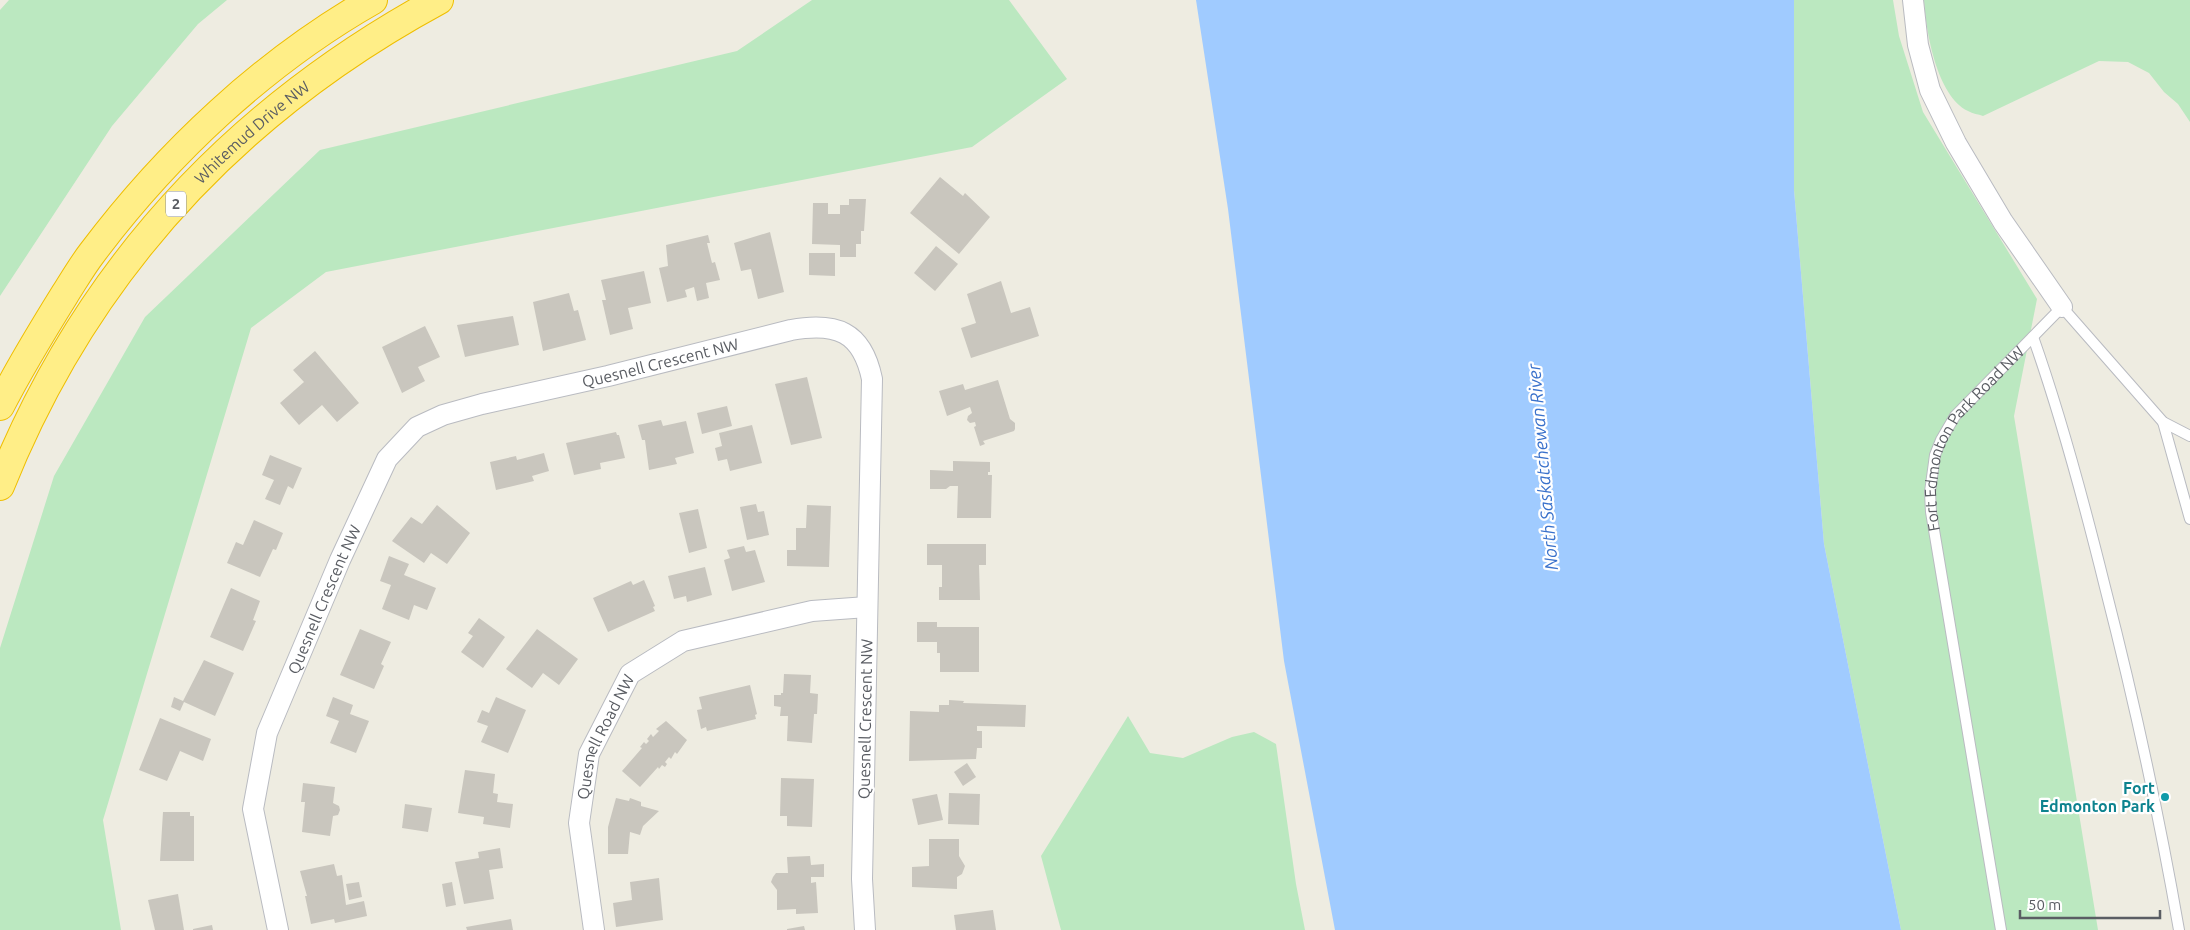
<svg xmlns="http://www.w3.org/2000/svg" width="2190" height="930" font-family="Ubuntu,sans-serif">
<rect width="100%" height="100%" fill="#eeece1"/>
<g fill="#bbe8c0">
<path d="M9,0H227L198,24L112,126L0,296V10Z"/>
<path d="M812,0H1009L1067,79L972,147L326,272L251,328L103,820L121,930H0V648L54,476L145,317L320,150L737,51Z"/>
<path d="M1794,0H1893L1899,36L1923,112L2037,299L2014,416L2098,930H1901L1824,544L1794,190Z"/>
<path d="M1924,0H2190V122L2178,104L2164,92L2149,73L2128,62L2099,61L1983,116C1978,114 1973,114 1968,111C1937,96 1926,32 1924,0Z"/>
<path d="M1128,716L1150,753L1183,758L1232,737L1254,732L1276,744L1296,884L1305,930H1061L1041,856Z"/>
</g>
<path fill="#a0cbff" d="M1196,0H1794V190L1824,544L1901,930H1335L1284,661L1228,209Z"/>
<g fill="#c9c6be">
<path d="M940,177L963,196L965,193L990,217L959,254L910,213Z"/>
<path d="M849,199H866L864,231H861V244H856V257H840V245L812,244L813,203H828V214H840V205H849Z"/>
<path d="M770,232L784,292L758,299L751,269L741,271L734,243Z"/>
<path d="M708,235L710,243H707L712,263L715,262L720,280L706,283L709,298L697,301L694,287L685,290L687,297L667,302L659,268L668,266L666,245Z"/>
<path d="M936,246L958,264L935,291L914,273Z"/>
<path d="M809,253H835V276L809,275Z"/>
<path d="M644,271L651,303L628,308L633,329L610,335L602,300H606L601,280Z"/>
<path d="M1001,281L1011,313L1030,307L1039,336L971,358L961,328L976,323L967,294Z"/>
<path d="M569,293L574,311L578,310L586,340L543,351L533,302Z"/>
<path d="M513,316L519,345L465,357L457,325Z"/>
<path d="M425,326L440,357L418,367L425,381L402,393L382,347Z"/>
<path d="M315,351L359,403L337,422L322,405L299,425L280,403L304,382L293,370Z"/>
<path d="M807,377L822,438L791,445L775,384Z"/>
<path d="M998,380L1010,419L1015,423V429L1014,431L983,441L985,444L980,446L974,427L976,426L975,422L970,423L967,420L968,416L972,413L970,407L947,416L939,391L963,384L965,390Z"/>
<path d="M727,406L732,426L702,434L697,413Z"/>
<path d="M661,420L663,426L686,421L694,453L675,458L677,464L649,470L645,440H642L638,425Z"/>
<path d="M752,425L762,463L730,471L727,459L718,461L715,448L722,446L719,433Z"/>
<path d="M616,432L617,435H619L625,458L600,463L601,469L574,475L566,443Z"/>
<path d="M544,453L549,471L532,476L534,481L496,490L490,462L516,456L517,460Z"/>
<path d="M270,455L302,468L293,489L288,486L280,505L265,499L274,480L262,475Z"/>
<path d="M953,461L990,462V472H988V475H992L991,518H957L958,486H950L946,489H930V470L953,471Z"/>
<path d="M756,504L758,512L764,511L769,535L747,540L740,507Z"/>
<path d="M437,505L470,533L447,564L431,553L424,563L392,541L411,517L422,524Z"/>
<path d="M807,505L831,506L829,567L787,566V550H796V528H806Z"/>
<path d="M698,509L707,548L689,553L679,513Z"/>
<path d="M254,520L283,533L276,550L273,549L260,577L227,563L236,542L243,545Z"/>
<path d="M927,544H986V565H979L980,600H939V587H942V565H927Z"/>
<path d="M744,546L746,552L755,550L765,582L732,591L724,560L730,558L727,550Z"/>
<path d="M389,556L409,564L404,575L436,588L427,610L414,605L409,620L382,609L391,585L380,581Z"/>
<path d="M705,567L712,595L687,602L686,596L674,599L668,576Z"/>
<path d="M644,580L655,606L653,607L655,611L608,632L593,598L631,581L633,585Z"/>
<path d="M231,588L260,601L253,620L256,621L243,651L210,637Z"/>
<path d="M479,618L505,637L483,668L461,652L473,636L468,633Z"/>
<path d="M917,622H937V627H979V672H940V653H937V642H917Z"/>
<path d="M360,629L391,642L381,664L384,666L374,689L340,675Z"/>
<path d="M537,629L578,659L559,685L543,673L532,688L506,669Z"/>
<path d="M204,660L234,673L215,716L184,702L180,711L171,707L174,697L183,701Z"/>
<path d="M784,674L811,675L810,693L818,694L817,714H814L812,743L787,741L788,716H780L781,707L774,706V695H781V693H783Z"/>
<path d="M750,685L757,714L755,715L756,719L707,731L706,727L701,729L697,710L702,709L699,697Z"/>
<path d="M333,697L353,705L350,714L369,721L356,753L330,743L339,721L326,716Z"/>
<path d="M496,697L526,710L508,753L481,742L488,726L477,722L482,710L489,713Z"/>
<path d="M949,700L964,701L963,703L1026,705L1025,727L977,726V731H982V748H977L976,759L909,761L910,711L939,712V705H949Z"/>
<path d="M160,718L211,739L203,761L180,751L167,781L139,770Z"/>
<path d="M666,721L687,740L677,754L675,752L671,759L669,757L665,762L667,764L665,767L662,765L659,769L658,767L640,787L622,771L642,748L640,747L644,742L646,744L649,741L647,739L651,734L653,737L659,731L656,729Z"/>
<path d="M967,763L976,777L963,786L954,772Z"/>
<path d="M465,770L495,774L493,793L498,794L497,802L513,804L510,828L483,824L484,817L458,813Z"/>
<path d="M781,778L814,779L812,827L787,826V816H780Z"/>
<path d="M303,783L335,787L333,803L339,806L340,810L338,815L333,816L330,836L302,832L305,802H301Z"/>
<path d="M949,793L980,794L979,825L948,824Z"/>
<path d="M937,794L943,820L918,825L912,799Z"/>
<path d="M616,798L629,801L630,798L641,802V806L659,811L643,826L640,835L630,832L628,854H608V827Z"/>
<path d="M405,804L432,808L428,832L402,828Z"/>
<path d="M163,812H190V816H194V861H160Z"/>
<path d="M929,839H959V856L965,866L962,874L957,877V889L912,887V867L929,866Z"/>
<path d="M500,848L503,868L489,870L494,899L464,904L455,862L479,858L478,852Z"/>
<path d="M810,856L811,865L824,864V877H811V883L816,882L818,913L796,914V909L777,910V890L771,882L773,877L776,873H788L787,857Z"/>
<path d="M334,864L337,876L342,875L346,905L364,901L367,916L335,923L334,919L311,924L305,896H307L300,871Z"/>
<path d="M659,878L663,920L616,927L613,903L632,900L630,882Z"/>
<path d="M359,882L362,897L349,900L346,884Z"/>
<path d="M452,882L456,905L446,907L442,884Z"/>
<path d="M178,894L184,930H155L148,900Z"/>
<path d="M993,910L996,930H956L954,915Z"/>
<path d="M511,919L513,930H467L466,927Z"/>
<path d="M212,925L213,930H193V929Z"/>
<path d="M804,926L805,930H787V929Z"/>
</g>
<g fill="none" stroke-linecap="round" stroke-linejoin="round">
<g stroke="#b9bbc1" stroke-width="12">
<g id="service">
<path d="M2033,337C2062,419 2084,502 2105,587C2134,700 2159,815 2179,930"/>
<path d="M2163,422L2190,519"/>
<path id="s1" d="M2001,930L1931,512L1930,492L1935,455L1941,440L1955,416L2062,307L2163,422L2190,436"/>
</g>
</g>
<g stroke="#b9bbc1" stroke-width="22">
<g id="minor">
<path d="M1913,0L1918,45L1930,90L1956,143L2003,222L2062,307"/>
<path id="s2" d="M278,930L253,809L267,733L340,560L387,459L417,427L443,415L482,404L608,376L791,330C836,322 862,331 872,379L862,879L865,930"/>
<path id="s3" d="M594,930L579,823L589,754L630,674L683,641L812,611L867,607"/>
</g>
</g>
<g stroke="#efbe00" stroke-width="30">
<g id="motorway">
<path d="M0,406C20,367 42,331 65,294C74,280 82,266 92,253C167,153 264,62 373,0"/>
<path id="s4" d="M0,486C86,271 236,110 439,0"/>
</g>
</g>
<use href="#service" stroke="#fff" stroke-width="10"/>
<use href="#minor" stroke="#fff" stroke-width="20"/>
<use href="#motorway" stroke="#ffee87" stroke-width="28"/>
</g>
<circle fill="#0f9aa8" stroke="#fff" stroke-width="2" cx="2165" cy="797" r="5"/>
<g text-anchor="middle" stroke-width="4.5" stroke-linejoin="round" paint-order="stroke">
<rect fill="#fff" stroke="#8c8e92" stroke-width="1" x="166" y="191.5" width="20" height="25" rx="4"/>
<g font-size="15" font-weight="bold" fill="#5a5d63">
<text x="176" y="209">2</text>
</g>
<g font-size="16" fill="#5a5d63" stroke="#fff">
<text dy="6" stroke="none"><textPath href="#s4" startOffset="439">Whitemud Drive NW</textPath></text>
<text dy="6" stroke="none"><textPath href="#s2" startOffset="796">Quesnell Crescent NW</textPath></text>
<text dy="6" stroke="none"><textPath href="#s1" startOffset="512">Fort Edmonton Park Road NW</textPath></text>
<text dy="6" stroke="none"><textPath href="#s2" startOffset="346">Quesnell Crescent NW</textPath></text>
<text transform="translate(865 719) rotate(-89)" y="6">Quesnell Crescent NW</text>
<text dy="6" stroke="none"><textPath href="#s3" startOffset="199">Quesnell Road NW</textPath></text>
</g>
<g font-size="16" font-weight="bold" fill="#0d838f" stroke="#fff" text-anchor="end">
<text x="2155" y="794">Fort<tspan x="2155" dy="18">Edmonton Park</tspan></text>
</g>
<g font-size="18" font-style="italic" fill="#3971cb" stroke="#fff">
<text transform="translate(1543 467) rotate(-95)" y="6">North Saskatchewan River</text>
</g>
</g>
<path d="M2020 910v8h140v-8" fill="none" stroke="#5a5d63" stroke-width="2.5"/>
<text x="2028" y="910" font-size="15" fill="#5a5d63" stroke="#ffffff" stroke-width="4" paint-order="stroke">50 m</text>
</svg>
